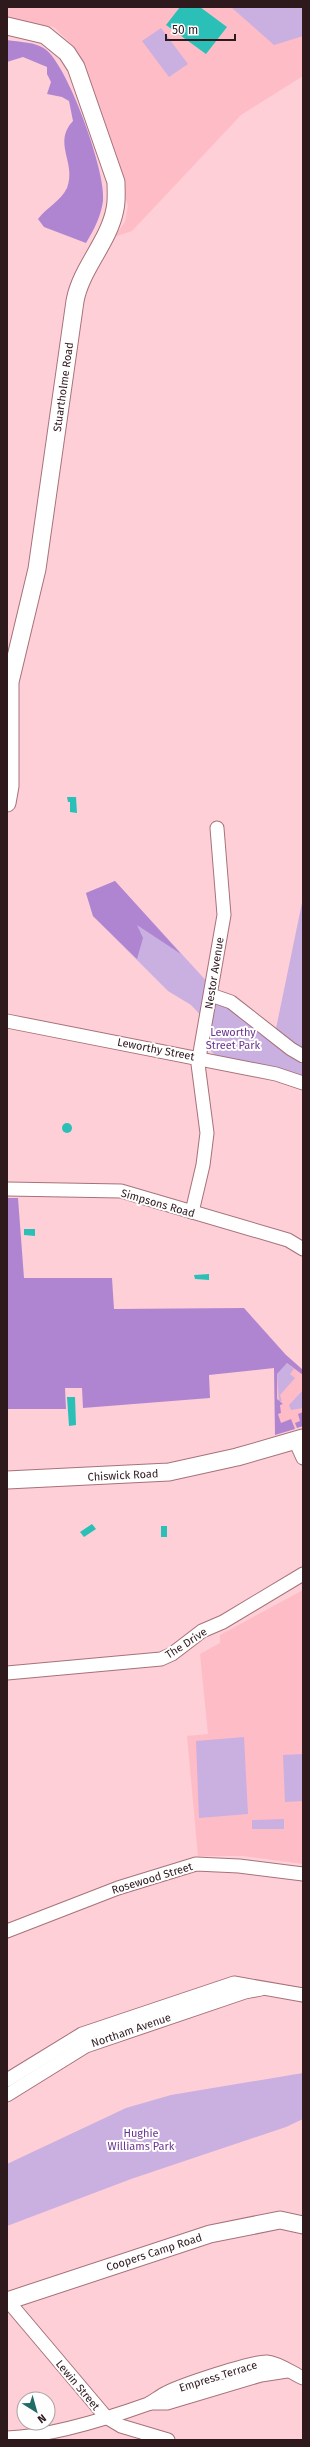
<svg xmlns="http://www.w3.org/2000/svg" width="310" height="2447" font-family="'Fira Sans',sans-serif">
<rect width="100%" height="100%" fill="#fecfd6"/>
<g fill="#febcc6">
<path d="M7,7H303V76L241,115L132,231L114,237L125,222L128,206L86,68L72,45L54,27L7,19Z"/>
<path d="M286,1355L303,1370V1426L275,1435V1368Z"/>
<path d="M303,1590V1864L243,1856H198L187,1736L208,1734L200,1654L220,1643V1635Z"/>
</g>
<g fill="#caafe1">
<path d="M231,7H303V36L274,45Z"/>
<path d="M161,28L188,64L169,77L142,41Z"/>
<path d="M115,881L232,1009L273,1043L303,898V1048L300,1063L303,1065V1077L215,1055L210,1050L212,1027L191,1005L168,991L93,916L86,893Z"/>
<path d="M287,1363L294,1369L290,1374L295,1378L280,1395L282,1401L279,1402L277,1374Z"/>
<path d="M303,1390V1408L291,1410L289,1405Z"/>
<path d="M244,1737L248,1814L199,1818L196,1741Z"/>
<path d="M303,1754V1801L285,1802L283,1755Z"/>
<path d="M284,1819V1829H252V1820Z"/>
<path d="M303,2073V2119L286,2127L131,2179L7,2226V2164L126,2108L171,2095Z"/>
</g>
<g fill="#af85d2">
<path d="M7,40C19,42 36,42 45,49C68,65 107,174 103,201C101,216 94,230 86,243L44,227L38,219C46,208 61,201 67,188C77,163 52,143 73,121L69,101L62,97L47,94L51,82L47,74V67L23,57L7,62Z"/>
<path d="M115,881L181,954L137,925L143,938L137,959L93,916L86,893Z"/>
<path d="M7,1198H18L24,1278H112L114,1309L244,1308L286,1355L303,1370V1375L287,1363L277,1374V1399L283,1404L280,1405L281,1413L278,1414L281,1423L291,1419L295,1429L275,1435L274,1368L209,1375L210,1398L83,1408L82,1388H65L66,1409H7Z"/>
<path d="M303,1412V1426L297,1428L295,1423L300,1421L298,1414Z"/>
</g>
<g fill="#2bc0b7">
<path d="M180,7H200L227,27L206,54L166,25Z"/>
<path d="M67,797H76L77,813L70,812V802H68Z"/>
<circle cx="67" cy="1128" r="5"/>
<path d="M24,1229H35V1236L24,1235Z"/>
<path d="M209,1274V1280L195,1279L194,1275Z"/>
<path d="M67,1397H75L76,1425L69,1426Z"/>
<path d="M92,1524L96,1529L84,1537L80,1532Z"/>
<rect x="161" y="1526" width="6" height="11"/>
</g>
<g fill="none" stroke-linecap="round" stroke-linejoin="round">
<g stroke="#a6727a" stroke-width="15">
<g id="minor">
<path d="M211,995L231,1002L291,1049L303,1056"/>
<path d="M7,1021L276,1074L303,1083"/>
<path d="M7,1189L121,1191L288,1240L303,1249"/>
<path d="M192,1212L203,1165L207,1133L198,1064L224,915L217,828"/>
<path d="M298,1447L303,1458"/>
<path d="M7,1673L161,1659L172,1654L202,1631L223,1622L303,1574"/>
<path d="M7,1931L118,1888L196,1864L239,1866L303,1874"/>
<path d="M7,2080L82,2034L234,1983L303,1995"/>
<path d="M7,2095L86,2046L245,1992L261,1989"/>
<path d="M8,2301L106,2417L121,2426L168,2440"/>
<path d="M150,2403H167L261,2375L287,2371"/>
<path d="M7,2438C52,2436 106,2419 148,2404C154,2401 160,2396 166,2393C181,2385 253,2361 267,2362C279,2363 292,2373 303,2378"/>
</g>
</g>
<g stroke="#a6727a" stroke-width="19">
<g id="major">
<path d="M7,26L45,35L67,53L76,67L116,182C116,191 117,200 115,209C109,242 81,268 75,301L37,569L10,682V786L7,803"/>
<path d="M7,1480L169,1472L237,1457L303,1438"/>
<path d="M7,2301L210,2234L280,2220L303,2225"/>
</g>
</g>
<use href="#minor" stroke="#fff" stroke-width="13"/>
<use href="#major" stroke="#fff" stroke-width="17"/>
</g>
<g text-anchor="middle" stroke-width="4" stroke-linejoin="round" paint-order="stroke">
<g font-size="11" fill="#2e191d" stroke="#fefefe">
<text transform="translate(63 387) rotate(-82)" y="4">Stuartholme Road</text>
<text transform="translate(214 973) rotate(-81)" y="4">Nestor Avenue</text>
<text transform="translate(156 1049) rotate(11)" y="4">Leworthy Street</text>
<text transform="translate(158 1203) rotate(16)" y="4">Simpsons Road</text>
<text transform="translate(123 1475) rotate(-3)" y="4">Chiswick Road</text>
<text transform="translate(186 1643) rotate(-33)" y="4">The Drive</text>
<text transform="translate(152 1878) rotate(-17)" y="4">Rosewood Street</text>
<text transform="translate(131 2030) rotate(-19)" y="4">Northam Avenue</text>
<text transform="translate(154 2252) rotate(-18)" y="4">Coopers Camp Road</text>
<text transform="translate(218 2376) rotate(-17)" y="4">Empress Terrace</text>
<text transform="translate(78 2385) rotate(50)" y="4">Lewin Street</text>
</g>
<g font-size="11" fill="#6a348f" stroke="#fefefe">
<text x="233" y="1036">Leworthy<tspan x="233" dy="13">Street Park</tspan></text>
<text x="141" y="2137">Hughie<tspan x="141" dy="13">Williams Park</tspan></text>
</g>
</g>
<rect width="310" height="2447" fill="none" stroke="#2e191d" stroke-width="16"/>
<g transform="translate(36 2411) rotate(143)"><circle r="19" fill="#fefefe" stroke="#aba2a4"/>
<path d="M0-3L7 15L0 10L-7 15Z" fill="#216c67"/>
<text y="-6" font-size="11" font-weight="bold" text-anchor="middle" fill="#2e191d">N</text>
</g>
<path d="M166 34v6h69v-6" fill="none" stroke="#2e191d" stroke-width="2"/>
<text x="172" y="34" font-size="12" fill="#2e191d" stroke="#fefefe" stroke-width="3" paint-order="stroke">50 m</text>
</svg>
